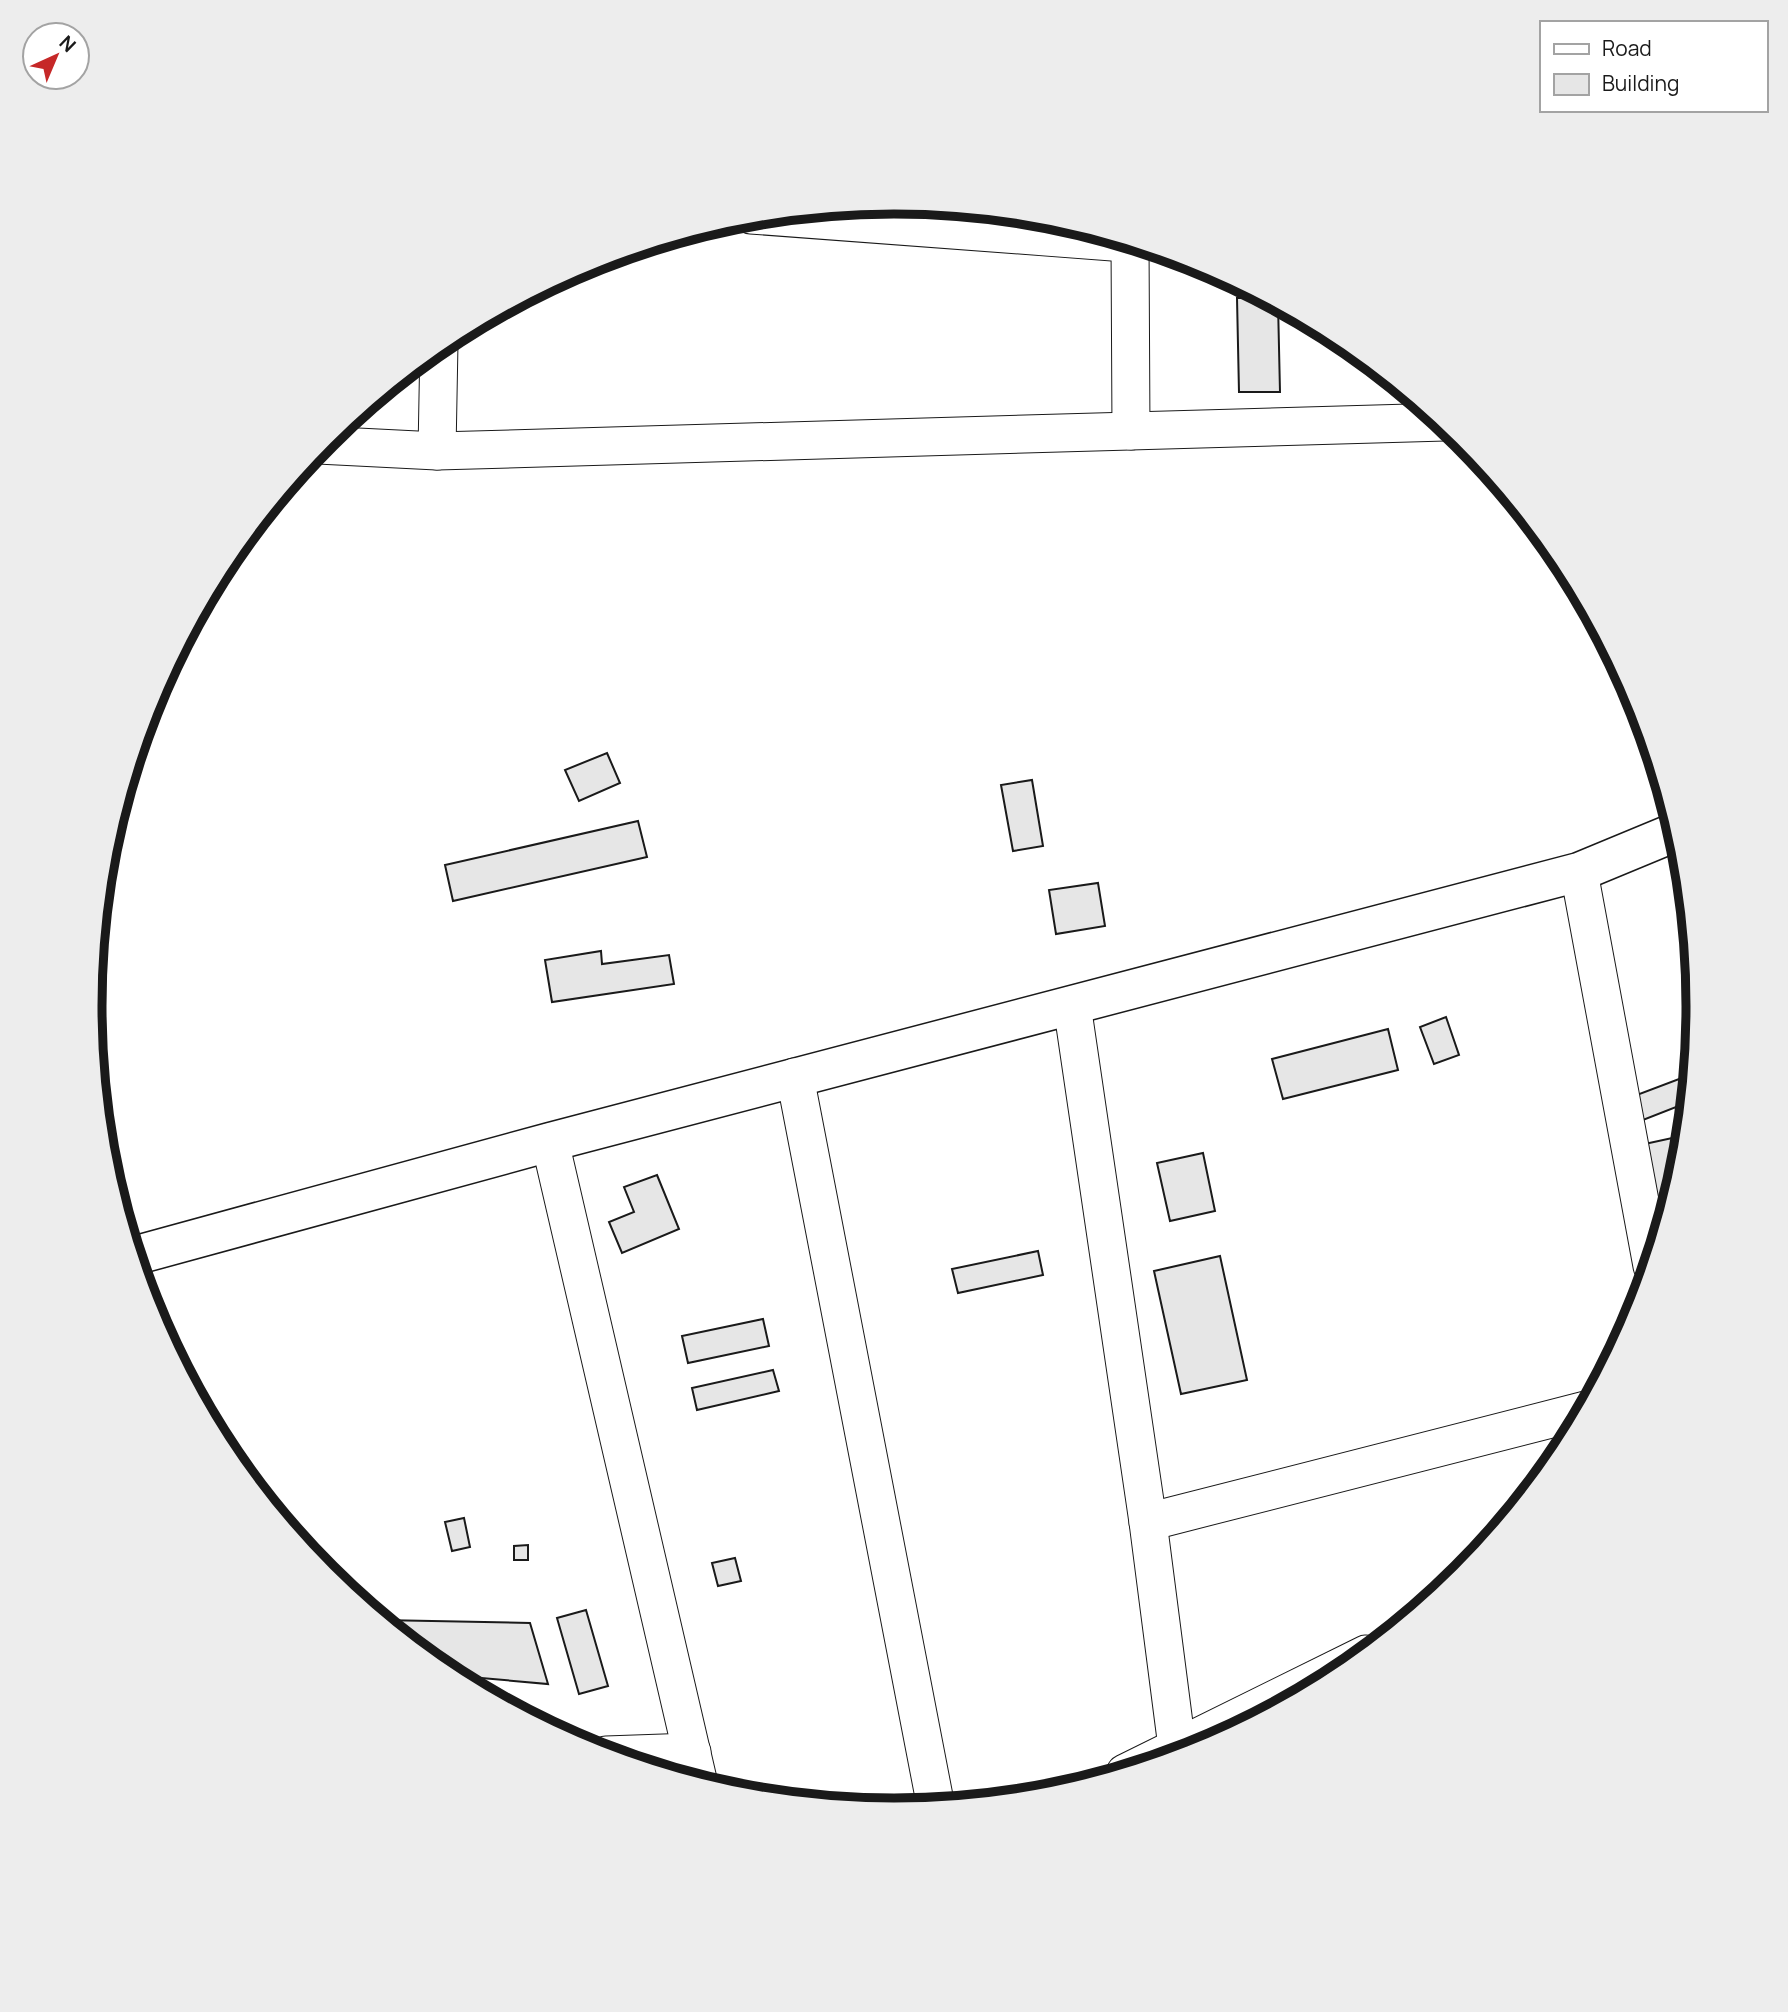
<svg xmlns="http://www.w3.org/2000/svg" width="1788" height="2012" font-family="Manrope,sans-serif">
<rect width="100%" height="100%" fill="#fff"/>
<g fill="#e6e6e6" stroke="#1a1a1a" stroke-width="2">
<path d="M1237,298H1269L1278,303L1280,392H1239Z"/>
<path d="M607,753L620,783L579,801L565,770Z"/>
<path d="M1032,780L1043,846L1013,851L1001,785Z"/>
<path d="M638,821L647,857L453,901L445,865Z"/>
<path d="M1098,883L1105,926L1056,934L1049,890Z"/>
<path d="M601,951L602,964L669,955L674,984L552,1002L545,960Z"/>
<path d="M1446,1017L1459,1055L1434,1064L1420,1027Z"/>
<path d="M1388,1029L1398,1070L1283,1099L1272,1059Z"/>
<path d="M1679,1079L1689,1102L1643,1120L1634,1096Z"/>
<path d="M1686,1135L1683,1163L1662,1234L1640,1145Z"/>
<path d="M1203,1153L1215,1211L1170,1221L1157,1163Z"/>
<path d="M657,1175L679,1229L622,1253L609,1222L634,1212L624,1187Z"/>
<path d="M1038,1251L1043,1275L958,1293L952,1269Z"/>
<path d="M1220,1256L1247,1380L1181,1394L1154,1271Z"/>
<path d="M763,1319L769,1346L688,1363L682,1336Z"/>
<path d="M773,1370L779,1391L697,1410L692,1388Z"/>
<path d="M464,1518L470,1547L452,1551L445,1522Z"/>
<path d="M528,1545V1560H514V1546Z"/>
<path d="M735,1558L741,1581L718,1586L712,1563Z"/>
<path d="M586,1610L608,1686L579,1694L557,1618Z"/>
<path d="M380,1620L530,1623L548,1684L447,1675Z"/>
</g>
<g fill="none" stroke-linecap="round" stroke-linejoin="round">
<g stroke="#1a1a1a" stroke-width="39">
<g id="minor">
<path d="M751,215L1139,244"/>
<path d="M1130,241L1131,431"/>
<path d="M318,445L437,451L1445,422"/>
<path d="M437,451L439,343"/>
<path d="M1579,872L1652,1266"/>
<path d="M1072,1005L1148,1522L1177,1747"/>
<path d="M795,1077L936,1807"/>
<path d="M550,1142L699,1784"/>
<path d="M1148,1522L1586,1410"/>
<path d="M606,1755L692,1752"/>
<path d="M1125,1773L1366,1654"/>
</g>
</g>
<g stroke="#1a1a1a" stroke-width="41">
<path id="tertiary" d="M133,1256L550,1142L1579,872L1678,831"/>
</g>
<use href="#minor" stroke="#fff" stroke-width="37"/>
<use href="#tertiary" stroke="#fff" stroke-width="38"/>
</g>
<path d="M0 0H1788V2012H0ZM102 1006a792 792 0 1 1 1584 0a792 792 0 1 1-1584 0Z" fill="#ededed" fill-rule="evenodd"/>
<path fill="none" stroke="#1a1a1a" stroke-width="9" d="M102 1006a792 792 0 1 1 1584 0a792 792 0 1 1-1584 0Z"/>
<rect x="1540" y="21" width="228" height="91" fill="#ffffff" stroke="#a3a3a3" stroke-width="2"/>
<rect x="1554" y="44" width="35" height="10" fill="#ffffff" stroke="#a3a3a3" stroke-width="2"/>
<text x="1602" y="56" font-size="21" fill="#1a1a1a">Road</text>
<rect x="1554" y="74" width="35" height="21" fill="#e6e6e6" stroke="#a3a3a3" stroke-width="2"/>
<text x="1602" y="91" font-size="21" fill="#1a1a1a">Building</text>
<g transform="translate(56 56) rotate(44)"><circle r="33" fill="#ffffff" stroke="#a3a3a3" stroke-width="2"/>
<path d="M0-5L12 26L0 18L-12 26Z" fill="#c62828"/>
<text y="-10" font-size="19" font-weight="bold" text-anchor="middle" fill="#1a1a1a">N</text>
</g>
</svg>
